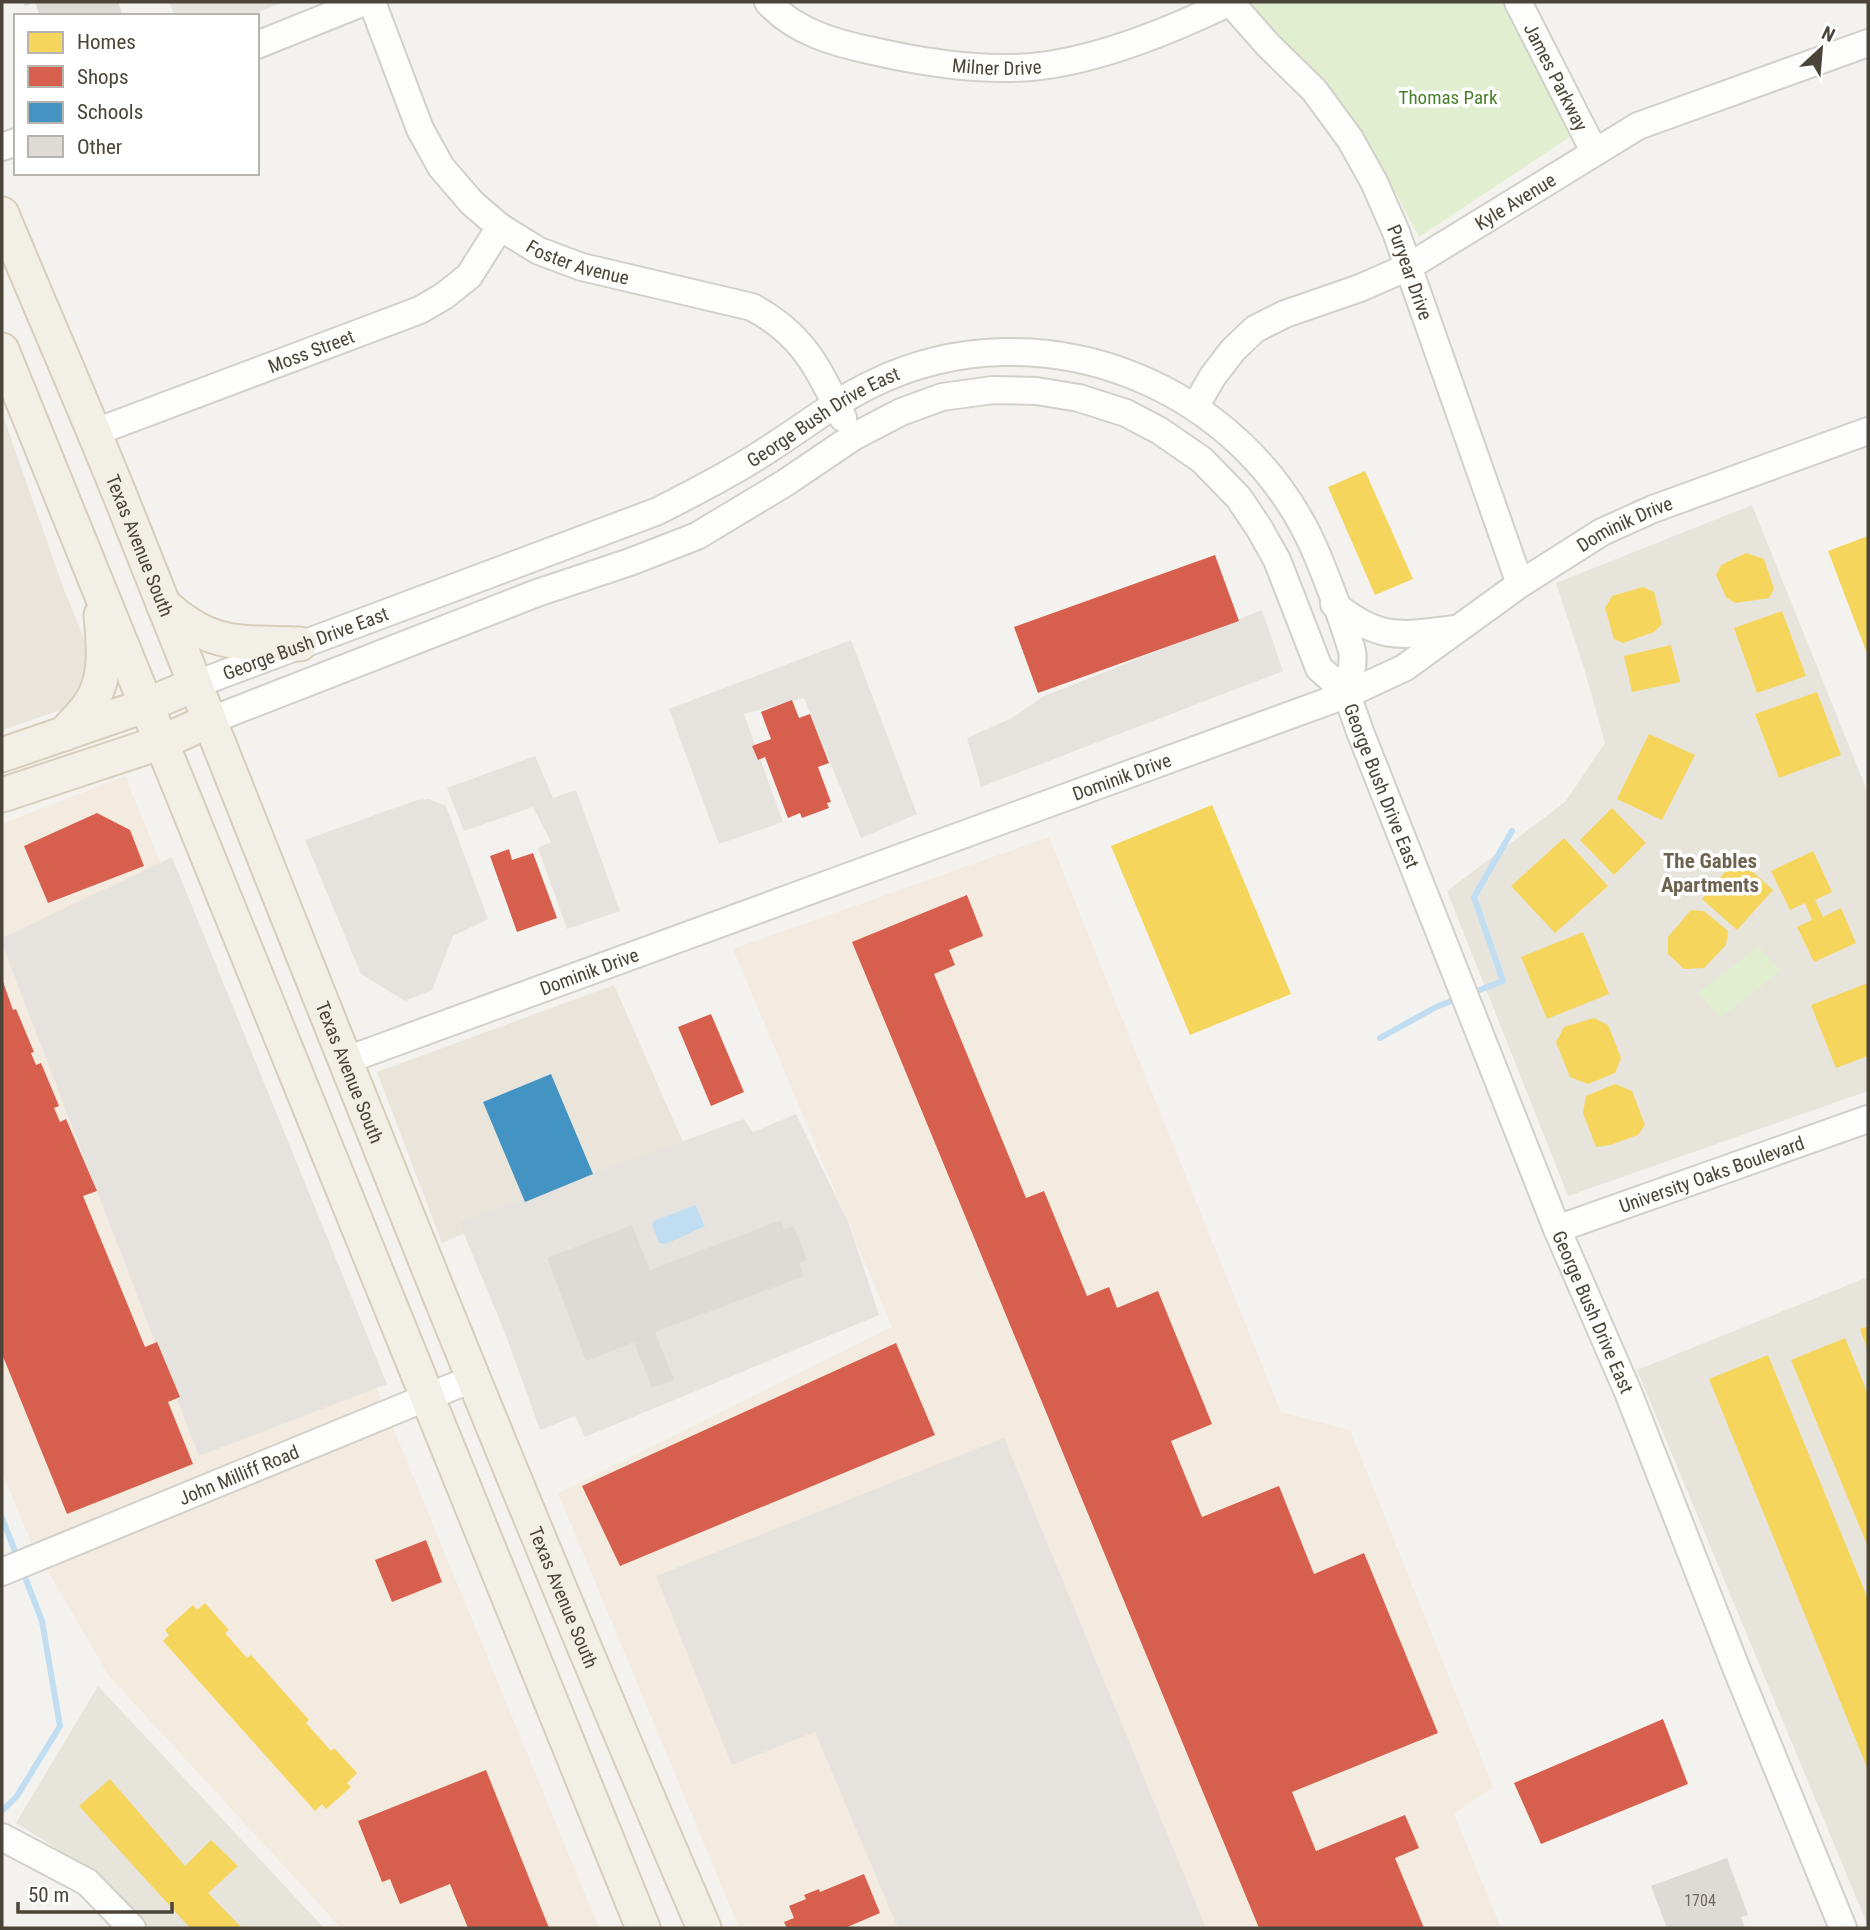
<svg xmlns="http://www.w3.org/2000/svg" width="1870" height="1930" font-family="'Roboto Condensed',sans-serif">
<rect width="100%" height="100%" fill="#f4f2ee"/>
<g fill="#e7e4dc">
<path d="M1752,505L1868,793V1091L1568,1196L1447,891L1565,802L1605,743L1584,668L1556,583Z"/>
<path d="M1868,1277V1926L1637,1370Z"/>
<path d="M98,1686L324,1928H142L86,1867L16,1823Z"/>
</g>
<g fill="#f3ebdf">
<path d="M125,776L599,1928H341L109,1676L31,1542L2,1472V824Z"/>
<path d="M1049,837L1281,1412L1350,1430L1493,1787L1454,1814L1501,1928H739L558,1493L892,1327L733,949Z"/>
</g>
<g fill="#eae5da">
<path d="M2,413L64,590L92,657V676L67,708L2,730Z"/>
<path d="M614,985L683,1142L442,1243L377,1072Z"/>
</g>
<g fill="#e1eecf">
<path d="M1237,2H1504L1574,134L1419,237L1376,156L1309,75Z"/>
<path d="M1758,946L1781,971L1720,1018L1698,993Z"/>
</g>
<g fill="#e6e3df">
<path d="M169,2H284L248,16H175Z"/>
<path d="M1262,610L1283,671L981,787L967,738L1012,718L1044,696Z"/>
<path d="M851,640L917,814L861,838L804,698L744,714L783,822L719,844L669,709Z"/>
<path d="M535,756L553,798L576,790L620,911L567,929L538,848L551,842L533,807L464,831L447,788Z"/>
<path d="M429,799L446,806L488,919L453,936L432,990L405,1001L361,974L305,840L417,800Z"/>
<path d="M172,857L387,1384L199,1456L2,944V938Z"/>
<path d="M796,1114L849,1224L879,1315L585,1437L575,1416L540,1430L505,1333L459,1222L744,1119L753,1132Z"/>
<path d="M1004,1438L1206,1928H898L815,1732L732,1765L721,1738L656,1576Z"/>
</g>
<path fill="#c0ddf1" d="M695,1205L705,1226L666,1244L659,1243L652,1224L654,1221Z"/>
<g fill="#f6d55c">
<path d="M1365,471L1413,579L1375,595L1328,487Z"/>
<path d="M1868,536V656L1828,551Z"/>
<path d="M1746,553L1764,559L1774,589L1769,598L1735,603L1726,597L1716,575L1721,565Z"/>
<path d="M1643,587L1654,592L1662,624L1654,632L1623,643L1614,639L1605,608L1612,596Z"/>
<path d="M1782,611L1806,676L1757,693L1734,628Z"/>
<path d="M1671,645L1680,682L1632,692L1624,656Z"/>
<path d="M1817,692L1841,755L1779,778L1755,714Z"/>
<path d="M1649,734L1695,755L1662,820L1617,799Z"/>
<path d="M1212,805L1291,994L1190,1035L1111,846Z"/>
<path d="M1612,808L1646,843L1614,875L1580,840Z"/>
<path d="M1564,838L1608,886L1555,933L1511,886Z"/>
<path d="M1813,851L1832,892L1815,900L1823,917L1841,908L1856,943L1814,962L1797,927L1812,920L1805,903L1790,910L1771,871Z"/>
<path d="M1737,858L1773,890L1737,930L1702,899Z"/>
<path d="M1691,910L1704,911L1728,931L1726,945L1704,968L1684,969L1668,954V937Z"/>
<path d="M1583,932L1609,994L1547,1019L1521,957Z"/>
<path d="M1868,983V1056L1836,1068L1811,1005Z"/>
<path d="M1594,1018L1608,1025L1621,1058L1615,1073L1588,1084L1570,1077L1556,1042L1564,1027Z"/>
<path d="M1615,1084L1632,1091L1645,1125L1638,1135L1610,1145L1596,1147L1583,1113L1586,1096Z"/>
<path d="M1868,1326V1351L1860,1329Z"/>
<path d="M1845,1338L1868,1394V1547L1791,1360Z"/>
<path d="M1768,1355L1868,1599V1770L1709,1379Z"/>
<path d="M205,1603L229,1630L225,1633L247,1658L251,1655L309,1720L306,1723L331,1751L334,1748L357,1773L347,1783L351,1787L326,1809L322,1804L315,1811L163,1641L169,1635L165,1630L193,1605L197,1610Z"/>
<path d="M110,1779L185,1866L211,1840L238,1866L208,1893L242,1928H190L79,1806Z"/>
</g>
<g fill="#d6604d">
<path d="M1215,555L1239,621L1038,693L1014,627Z"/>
<path d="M792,700L799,718L810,714L829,763L818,767L831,802L827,803L829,808L802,818L800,813L788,818L765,757L758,760L752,746L771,739L761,712Z"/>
<path d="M97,813L130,830L144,866L48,903L24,846Z"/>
<path d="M509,849L512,860L533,853L557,918L517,932L490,856Z"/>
<path d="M967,895L983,936L949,950L955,965L934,974L1026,1198L1044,1191L1087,1296L1109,1287L1117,1308L1158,1291L1212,1424L1171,1441L1202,1517L1279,1486L1314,1574L1364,1553L1438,1733L1292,1792L1316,1851L1405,1815L1419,1848L1395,1858L1424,1928H1259L852,942Z"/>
<path d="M2,979L13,1010L16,1009L34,1052L31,1053L36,1065L41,1063L59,1106L54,1108L60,1122L66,1119L97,1191L83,1196L145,1347L157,1342L180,1397L168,1402L193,1464L67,1514L2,1354Z"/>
<path d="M711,1014L744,1092L711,1106L678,1027Z"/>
<path d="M896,1343L935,1435L620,1566L582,1486Z"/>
<path d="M426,1540L442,1582L392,1602L375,1560Z"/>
<path d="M1663,1719L1688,1784L1541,1844L1514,1783Z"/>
<path d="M486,1770L549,1928H468L450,1884L400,1904L390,1879L382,1882L358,1821Z"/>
<path d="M864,1874L880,1913L845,1928H787L784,1922L794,1918L789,1906L806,1899L804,1895L819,1889L820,1892Z"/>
</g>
<path fill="#4393c3" d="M551,1074L593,1174L525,1202L483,1102Z"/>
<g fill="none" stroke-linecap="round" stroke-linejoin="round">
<g stroke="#c0ddf1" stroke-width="6">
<path d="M1469,994L1503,981L1474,897L1512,831"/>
<path d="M1380,1038L1436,1007L1459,998"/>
<path d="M2,1518L18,1559"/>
<path d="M2,1811L17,1796L60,1726L42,1621L23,1572"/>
</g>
</g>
<g fill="#dedbd6">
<path d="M23,2H118L123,16H40L35,2L25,6Z"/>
<path d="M781,1220L784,1230L794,1226L807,1260L799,1263L804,1276L655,1332L674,1380L652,1388L634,1342L586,1361L547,1258L632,1225L650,1270Z"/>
<path d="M1727,1858L1748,1915L1741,1917L1745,1928H1667L1651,1886Z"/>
</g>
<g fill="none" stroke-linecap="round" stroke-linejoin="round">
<g stroke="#d2d0cb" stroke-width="30">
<g id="minor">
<path id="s1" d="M372,2L420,129L441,167L472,203L500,227L539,251L582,267L752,307C804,335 817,367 843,418"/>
<path id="s2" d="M768,2C795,32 835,43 873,51C921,62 982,71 1032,67C1097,61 1172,30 1230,2"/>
<path id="s3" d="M1230,2L1268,45L1314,90L1350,139L1374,182L1396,232L1520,584"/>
<path id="s4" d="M1518,2L1594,151"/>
<path d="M257,45L364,2"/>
<path d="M2,147L16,142"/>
<path id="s5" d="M1195,407L1213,376L1233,350L1255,329L1285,314L1360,288L1408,267L1638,126L1868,43"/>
<path id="s6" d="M93,433L420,310L444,296L469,276L500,227"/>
<path d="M1334,604C1379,641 1401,636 1455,629"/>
<path id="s7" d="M194,685L658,511C699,490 740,469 778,443C809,423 838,400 872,384C1040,302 1247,384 1318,557C1329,584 1344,623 1352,651C1355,665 1348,680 1348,693C1349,705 1356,718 1359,729L1557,1229L1628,1392L1737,1670L1843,1928"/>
<path d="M209,721L537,593L630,562L697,536L785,483L853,437L901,412L942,397L993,390L1036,391L1079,398L1126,413L1160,431L1202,460L1239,498L1259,528L1277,560L1319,668L1348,694"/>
<path id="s8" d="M344,1061L1348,694L1404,668L1520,584L1602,532L1653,509L1868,431"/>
<path id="s9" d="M1557,1229L1868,1119"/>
<path id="s10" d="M2,1572L474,1378"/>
<path d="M2,1837L87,1882L132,1928"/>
</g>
</g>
<g stroke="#d6cebb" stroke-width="37">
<g id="major">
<path id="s11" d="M2,214C41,309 83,403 121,498C312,976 499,1456 704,1928"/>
<path d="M2,350L643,1928"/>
<path d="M163,604C211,648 238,642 300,644"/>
<path d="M64,734C76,720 92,706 98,688C106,666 103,638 101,615"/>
<path d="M2,755L147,705L194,685"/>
<path d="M2,795L162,742L209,721"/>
</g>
</g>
<use href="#minor" stroke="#fdfdfc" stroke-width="26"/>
<use href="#major" stroke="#f2efe6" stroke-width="33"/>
</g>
<g text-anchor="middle" stroke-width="7" stroke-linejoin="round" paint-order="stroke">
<g font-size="16" fill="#706a61">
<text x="1700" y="1906">1704</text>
</g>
<g font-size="19" fill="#4b4439" stroke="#fff">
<text dy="7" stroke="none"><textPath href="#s2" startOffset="243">Milner Drive</textPath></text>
<text dy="7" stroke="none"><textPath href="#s4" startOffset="84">James Parkway</textPath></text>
<text dy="7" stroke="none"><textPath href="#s5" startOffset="390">Kyle Avenue</textPath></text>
<text dy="7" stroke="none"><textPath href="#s1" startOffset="350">Foster Avenue</textPath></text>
<text dy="7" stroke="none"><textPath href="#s3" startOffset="329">Puryear Drive</textPath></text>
<text dy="7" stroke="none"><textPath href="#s6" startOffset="233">Moss Street</textPath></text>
<text dy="7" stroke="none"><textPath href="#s7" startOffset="686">George Bush Drive East</textPath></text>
<text dy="7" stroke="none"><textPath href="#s8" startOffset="1395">Dominik Drive</textPath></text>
<text dy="7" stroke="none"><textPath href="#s11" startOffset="359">Texas Avenue South</textPath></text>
<text dy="7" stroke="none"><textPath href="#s7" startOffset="119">George Bush Drive East</textPath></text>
<text dy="7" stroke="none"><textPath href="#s8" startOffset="828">Dominik Drive</textPath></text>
<text dy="7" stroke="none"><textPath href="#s7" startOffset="1521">George Bush Drive East</textPath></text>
<text dy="7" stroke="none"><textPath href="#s8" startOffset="261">Dominik Drive</textPath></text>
<text dy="7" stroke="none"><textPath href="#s11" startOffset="926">Texas Avenue South</textPath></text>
<text dy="7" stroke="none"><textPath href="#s9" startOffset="164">University Oaks Boulevard</textPath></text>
<text dy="7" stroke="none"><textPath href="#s7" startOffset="2088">George Bush Drive East</textPath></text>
<text dy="7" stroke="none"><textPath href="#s10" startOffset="256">John Milliff Road</textPath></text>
<text dy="7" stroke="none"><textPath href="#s11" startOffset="1493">Texas Avenue South</textPath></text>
</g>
<g font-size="19" fill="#4a7f2a" stroke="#fff">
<text x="1448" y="104">Thomas Park</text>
</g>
<g font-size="21" font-weight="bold" fill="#6e6250" stroke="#fff">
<text x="1710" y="868">The Gables<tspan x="1710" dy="24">Apartments</tspan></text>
</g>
</g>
<rect width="1870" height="1930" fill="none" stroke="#4b4439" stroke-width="7"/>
<rect x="14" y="14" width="245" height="161" fill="#ffffff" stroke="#b7b4b0" stroke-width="2"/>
<rect x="28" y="32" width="35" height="21" fill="#f6d55c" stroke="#b7b4b0" stroke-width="2"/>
<text x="77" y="49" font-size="21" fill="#4b4439">Homes</text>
<rect x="28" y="66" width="35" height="21" fill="#d6604d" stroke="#b7b4b0" stroke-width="2"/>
<text x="77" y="84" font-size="21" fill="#4b4439">Shops</text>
<rect x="28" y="102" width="35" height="21" fill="#4393c3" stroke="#b7b4b0" stroke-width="2"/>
<text x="77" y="119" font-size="21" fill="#4b4439">Schools</text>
<rect x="28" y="136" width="35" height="21" fill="#dedbd6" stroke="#b7b4b0" stroke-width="2"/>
<text x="77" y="154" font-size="21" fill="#4b4439">Other</text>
<g transform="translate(1821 49) rotate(26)" stroke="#ffffff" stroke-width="5" paint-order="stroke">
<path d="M0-5L12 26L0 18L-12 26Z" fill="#4b4439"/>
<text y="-10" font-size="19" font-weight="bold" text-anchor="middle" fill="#4b4439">N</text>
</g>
<path d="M18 1902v10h154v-10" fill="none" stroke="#4b4439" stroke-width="3.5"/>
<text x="28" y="1902" font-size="21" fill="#4b4439" stroke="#ffffff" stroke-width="5" paint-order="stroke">50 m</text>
</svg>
